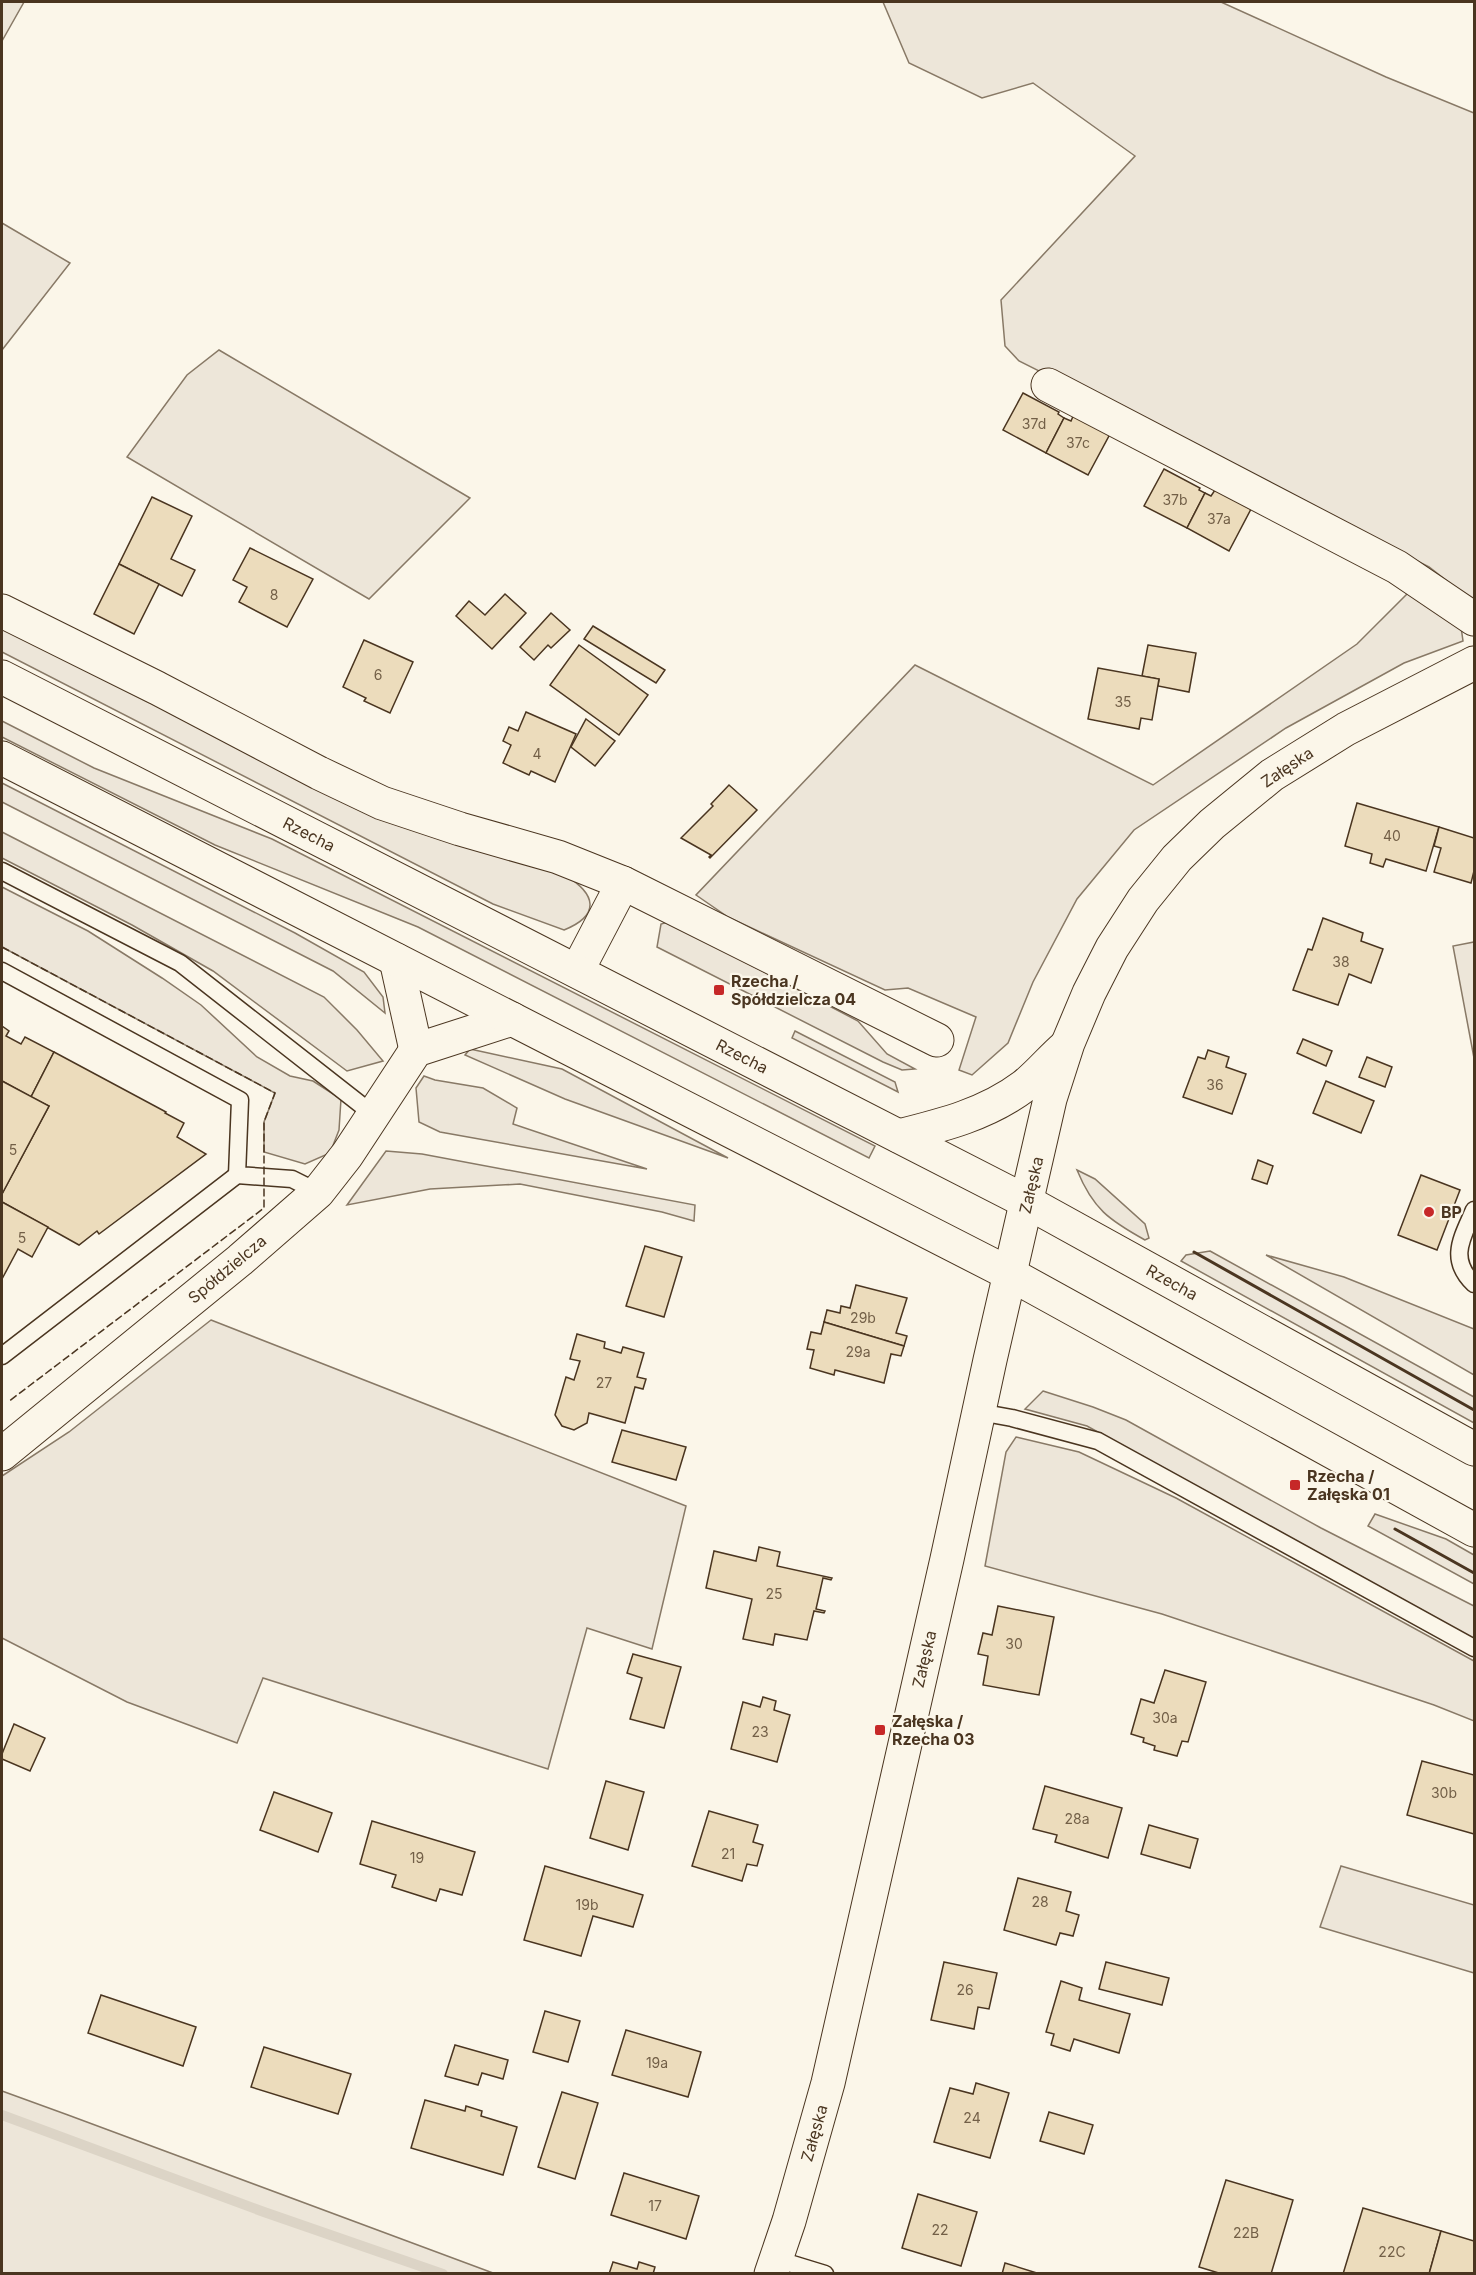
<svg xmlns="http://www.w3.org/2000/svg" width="1476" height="2275" font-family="Inter,sans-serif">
<rect width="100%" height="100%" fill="#fbf6e9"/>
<g fill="#ede6d9" stroke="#887966" stroke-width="1.5">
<path d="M2,2H24L2,41Z"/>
<path d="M883,2H1221L1386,77L1474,113V602L1429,567L1019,361L1005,346L1001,300L1135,156L1033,83L982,98L909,63Z"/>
<path d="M2,223L70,263L2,350Z"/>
<path d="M219,350L470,498L369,599L127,457L187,375Z"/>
<path d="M1414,587L1461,627L1463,641L1404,663L1286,728L1134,830L1077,899L1033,982L1008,1043L972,1075L959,1070L976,1017L908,988L885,990L728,917L696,895L915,665L1153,785L1357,644Z"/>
<path d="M2,626L565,875C596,894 601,915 564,930L493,904L2,652Z"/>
<path d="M2,721L94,768L272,839L875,1146L869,1158L418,927L215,845L2,737Z"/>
<path d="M2,783L295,933L364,972L383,997L385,1013L333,971L2,802Z"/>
<path d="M2,832L324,997L357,1030L383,1061L347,1071L213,971L132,925L2,858Z"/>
<path d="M2,887L88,931L162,978L201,1005L257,1057L290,1076L313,1081L341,1099L339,1130L330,1153L305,1164L264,1152V1122L275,1093L2,947Z"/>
<path d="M668,922L858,1021L887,1054L915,1069L902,1070L883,1062L657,947L661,924Z"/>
<path d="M1474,942V1058L1453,946Z"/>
<path d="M795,1031L895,1082L898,1092L792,1038Z"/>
<path d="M470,1049L562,1069L728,1158L565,1099L465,1055Z"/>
<path d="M424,1076L435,1080L483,1088L517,1108L513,1124L647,1169L440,1132L419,1122L416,1088Z"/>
<path d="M386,1151L422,1154L695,1205L694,1221L662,1212L520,1184L430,1189L347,1205Z"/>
<path d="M1077,1170L1095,1179L1145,1224L1149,1238L1145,1240C1109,1220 1093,1209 1077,1170Z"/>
<path d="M1210,1251L1474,1397V1423L1181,1261L1186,1255Z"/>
<path d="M1266,1255L1344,1277L1474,1329V1375Z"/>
<path d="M211,1320L686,1506L652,1649L587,1628L548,1769L263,1678L237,1743L127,1702L2,1638V1476L69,1432Z"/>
<path d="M1043,1391L1093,1407L1126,1420L1321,1528L1474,1606V1640L1087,1426L1025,1409Z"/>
<path d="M1016,1437L1079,1452L1176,1498L1474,1661V1721L1434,1705L1162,1614L985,1566L1006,1452Z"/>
<path d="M1375,1514L1446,1539L1474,1555V1584L1368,1526Z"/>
<path d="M1341,1866L1474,1905V1973L1320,1927Z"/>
<path d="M2,2091L68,2115L493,2273H2Z"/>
</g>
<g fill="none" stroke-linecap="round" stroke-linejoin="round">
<path stroke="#dcd4c6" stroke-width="10" d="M2,2115L264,2212L443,2274"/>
</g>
<g fill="#ecdcbc" stroke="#4a3520" stroke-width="1.5">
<path d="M1023,393L1059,412L1058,414L1064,418L1046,453L1003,430Z"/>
<path d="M1074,414L1110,434L1088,475L1046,453L1064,418L1071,421Z"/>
<path d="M1164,469L1200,488L1199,490L1205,493L1187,528L1144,506Z"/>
<path d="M1215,490L1251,509L1229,551L1187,528L1205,493L1211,496Z"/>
<path d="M152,497L192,516L171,559L195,570L182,596L119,564Z"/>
<path d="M250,548L313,579L287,627L239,602L247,587L233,580Z"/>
<path d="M119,564L159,584L134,634L94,614Z"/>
<path d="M505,594L526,613L492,649L456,616L469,601L485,615Z"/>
<path d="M551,613L570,630L551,648L548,645L534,660L520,647Z"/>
<path d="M593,626L665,670L656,683L584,639Z"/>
<path d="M364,640L413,662L390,713L364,701L366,698L343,687Z"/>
<path d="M579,645L648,695L619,735L550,685Z"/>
<path d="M1148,645L1196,653L1189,692L1158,686L1159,679L1142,676Z"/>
<path d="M1098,668L1159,679L1152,720L1141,718L1139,729L1088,719Z"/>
<path d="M526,712L576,734L555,782L531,771L529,775L503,763L511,745L503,741L509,727L518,731Z"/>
<path d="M586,719L615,741L595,766L571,747Z"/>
<path d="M729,785L757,810L710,858L709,857L711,855L681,838L713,806L711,804Z"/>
<path d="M1357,803L1439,827L1426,871L1386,859L1383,867L1370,863L1372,854L1345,846Z"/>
<path d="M1439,827L1474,838V871L1471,883L1434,872L1441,848L1434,846Z"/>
<path d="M1323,918L1363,933L1361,941L1383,949L1371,983L1349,974L1338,1005L1293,990L1308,949L1312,950Z"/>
<path d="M2,1026L9,1031L6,1036L21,1044L25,1037L54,1052L31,1097L2,1081Z"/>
<path d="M1303,1039L1332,1051L1326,1066L1297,1053Z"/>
<path d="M1208,1050L1229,1057L1226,1067L1246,1074L1232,1114L1183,1097L1198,1057L1205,1059Z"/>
<path d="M54,1052L166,1112L165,1113L184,1123L177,1137L206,1154L99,1234L97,1231L79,1245L2,1202V1194L49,1106L31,1097Z"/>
<path d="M1367,1057L1392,1067L1385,1087L1359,1077Z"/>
<path d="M2,1081L49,1106L2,1194Z"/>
<path d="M1326,1081L1374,1101L1361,1133L1313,1113Z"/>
<path d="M1258,1160L1273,1166L1267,1184L1252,1179Z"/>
<path d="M1421,1175L1460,1190L1437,1250L1398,1235Z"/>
<path d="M2,1202L48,1227L32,1257L18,1249L2,1279Z"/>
<path d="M645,1246L682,1257L664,1317L626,1306Z"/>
<path d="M856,1285L907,1298L896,1333L907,1336L904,1346L824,1322L827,1310L840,1313L841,1306L850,1308Z"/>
<path d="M824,1322L904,1346L901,1356L891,1354L884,1383L835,1370L834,1375L810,1368L814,1350L807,1349L811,1332L821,1334Z"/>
<path d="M577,1334L605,1342L604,1348L621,1353L623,1347L644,1353L637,1377L646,1379L643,1389L635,1387L625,1423L589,1413L587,1423L574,1430L562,1426L555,1415L566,1377L574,1380L580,1361L570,1359Z"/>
<path d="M622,1430L686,1447L676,1480L612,1462Z"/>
<path d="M759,1547L780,1552L777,1566L832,1578L831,1580L823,1578L816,1609L825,1611L824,1613L814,1611L807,1640L775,1634L773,1645L743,1639L752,1599L706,1588L714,1551L756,1561Z"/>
<path d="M998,1606L1054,1617L1039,1695L983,1685L988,1656L978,1654L983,1633L992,1635Z"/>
<path d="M633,1654L681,1667L664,1728L630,1719L642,1678L627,1673Z"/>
<path d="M1165,1670L1206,1682L1188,1742L1182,1741L1177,1756L1154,1750L1155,1746L1143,1742L1144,1738L1131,1734L1141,1699L1154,1703Z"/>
<path d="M763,1697L776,1701L774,1710L790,1715L777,1762L731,1749L743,1702L760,1707Z"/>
<path d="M14,1724L45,1738L30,1771L2,1759V1754Z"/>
<path d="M1422,1761L1474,1775V1834L1407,1815Z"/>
<path d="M606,1781L644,1792L628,1850L590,1838Z"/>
<path d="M1045,1786L1122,1808L1108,1858L1055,1842L1057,1835L1033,1829Z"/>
<path d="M274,1792L332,1813L318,1852L260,1830Z"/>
<path d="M709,1811L758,1825L753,1842L763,1845L757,1866L747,1864L742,1881L692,1866Z"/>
<path d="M372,1821L475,1852L462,1895L440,1889L436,1901L392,1887L396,1875L360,1864Z"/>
<path d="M1149,1825L1198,1839L1190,1868L1141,1854Z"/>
<path d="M545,1866L643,1895L633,1927L593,1916L581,1956L524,1940Z"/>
<path d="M1018,1878L1071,1892L1066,1911L1079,1915L1073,1936L1060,1933L1056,1945L1004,1930Z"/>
<path d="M944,1962L997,1973L989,2009L978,2007L974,2029L931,2020Z"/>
<path d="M1106,1962L1169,1978L1162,2005L1099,1989Z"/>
<path d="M1061,1981L1082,1988L1079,2000L1130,2014L1119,2053L1074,2039L1070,2051L1051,2045L1054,2034L1046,2032Z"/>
<path d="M101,1995L196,2027L183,2066L88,2033Z"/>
<path d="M545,2011L580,2021L568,2062L533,2052Z"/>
<path d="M626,2030L701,2052L688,2097L612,2075Z"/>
<path d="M455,2045L508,2060L503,2079L482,2073L478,2085L445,2076Z"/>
<path d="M264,2047L351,2074L338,2114L251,2087Z"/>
<path d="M976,2083L1009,2093L990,2158L934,2142L950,2088L973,2094Z"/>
<path d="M562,2092L598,2103L575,2179L538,2167Z"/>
<path d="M425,2100L465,2111L466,2106L482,2111L481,2116L517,2127L503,2175L411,2148Z"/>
<path d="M1049,2112L1093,2125L1084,2154L1040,2141Z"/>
<path d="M624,2173L699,2196L686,2239L611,2215Z"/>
<path d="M1226,2180L1293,2200L1271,2274H1222L1199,2267Z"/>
<path d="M918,2194L977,2212L961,2266L902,2248Z"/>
<path d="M1363,2208L1441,2231L1429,2274H1343Z"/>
<path d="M1441,2231L1474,2241V2274H1429Z"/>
<path d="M613,2262L637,2269L639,2262L655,2267L653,2274H609Z"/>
<path d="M1005,2263L1040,2274H1002Z"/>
</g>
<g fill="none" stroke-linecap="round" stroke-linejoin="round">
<g stroke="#4a3520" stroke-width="19">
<g id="lane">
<path d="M2,871L180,963L374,1115"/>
<path d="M2,971L240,1100L237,1175L292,1179L318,1192"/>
<path d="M1474,1210C1462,1238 1448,1259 1474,1284"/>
<path d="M2,1356L237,1175"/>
<path d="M979,1412L1012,1418L1098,1441L1474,1648"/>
<path d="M776,2259L825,2274"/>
</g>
</g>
<g stroke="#4a3520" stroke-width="35">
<g id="street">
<path d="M1048,385L1397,567L1474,619"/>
<path d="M2,611L157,688L319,773L382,803L460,829L558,857L623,883L937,1040"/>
<path d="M396,960L416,1050"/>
<path d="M577,971L623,883"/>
<path d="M2,1454L240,1260L318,1192L347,1155L416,1050L512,1019"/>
</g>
</g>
<g stroke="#4a3520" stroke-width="35">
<g id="secondary">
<path d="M2,677L1027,1202L1474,1449"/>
<path d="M2,758L1010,1274L1474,1530"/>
<path d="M899,1136C943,1125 987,1114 1024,1086C1039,1074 1051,1059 1065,1047"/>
<path d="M771,2274L789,2221L828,2083L947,1559L990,1360L1050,1099L1068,1043L1089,993L1112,948L1143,900L1177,858L1212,824L1272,775L1346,729L1474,663"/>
</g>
</g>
<use href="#lane" stroke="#fbf6e9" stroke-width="16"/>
<use href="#street" stroke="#fbf6e9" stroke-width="33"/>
<use href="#secondary" stroke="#fbf6e9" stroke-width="33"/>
<path stroke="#4a3520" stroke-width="1.5" stroke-dasharray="8 3" stroke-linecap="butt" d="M2,947L275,1093L264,1122V1208L8,1402"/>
<g stroke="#4a3520" stroke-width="3">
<path d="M1194,1252L1474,1410"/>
<path d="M1395,1529L1474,1573"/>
</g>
</g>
<g fill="#c62828" stroke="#fbf6e9" stroke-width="2">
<rect x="713" y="984" width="12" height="12" rx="3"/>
<circle cx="1429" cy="1212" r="6"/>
<rect x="1289" y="1479" width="12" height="12" rx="3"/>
<rect x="874" y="1724" width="12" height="12" rx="3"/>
</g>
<g text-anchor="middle" stroke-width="4.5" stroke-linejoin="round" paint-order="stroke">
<g font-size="14" fill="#725f47">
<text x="1034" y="429">37d</text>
<text x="1078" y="448">37c</text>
<text x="1175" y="505">37b</text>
<text x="1219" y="524">37a</text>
<text x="274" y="600">8</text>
<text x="378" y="680">6</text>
<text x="1123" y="707">35</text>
<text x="537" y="759">4</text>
<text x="1392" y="841">40</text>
<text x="1341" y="967">38</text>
<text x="1215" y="1090">36</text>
<text x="13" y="1155">5</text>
<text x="22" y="1243">5</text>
<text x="863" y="1323">29b</text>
<text x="858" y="1357">29a</text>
<text x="604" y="1388">27</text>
<text x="774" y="1599">25</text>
<text x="1014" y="1649">30</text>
<text x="1165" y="1723">30a</text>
<text x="760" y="1737">23</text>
<text x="1444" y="1798">30b</text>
<text x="1077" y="1824">28a</text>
<text x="728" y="1859">21</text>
<text x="417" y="1863">19</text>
<text x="1040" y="1907">28</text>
<text x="587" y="1910">19b</text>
<text x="965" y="1995">26</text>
<text x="657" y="2068">19a</text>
<text x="972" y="2123">24</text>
<text x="655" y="2211">17</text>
<text x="940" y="2235">22</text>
<text x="1246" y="2238">22B</text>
<text x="1392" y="2257">22C</text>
</g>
<g font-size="16" fill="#4a3520" stroke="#fbf6e9">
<text transform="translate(1287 767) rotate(-34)" y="6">Załęska</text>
<text transform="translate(309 834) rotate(27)" y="6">Rzecha</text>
<text transform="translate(742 1056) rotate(27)" y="6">Rzecha</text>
<text transform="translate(1031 1185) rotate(-77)" y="6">Załęska</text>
<text transform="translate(227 1269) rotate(-40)" y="6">Spółdzielcza</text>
<text transform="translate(1172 1282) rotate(29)" y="6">Rzecha</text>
<text transform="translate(924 1659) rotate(-77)" y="6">Załęska</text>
<text transform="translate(814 2133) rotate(-74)" y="6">Załęska</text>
</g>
<g font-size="16" font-weight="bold" fill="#4a3520" stroke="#fbf6e9" text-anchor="start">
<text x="731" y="987">Rzecha /<tspan x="731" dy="18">Spółdzielcza 04</tspan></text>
<text x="1441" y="1218">BP</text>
<text x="1307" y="1482">Rzecha /<tspan x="1307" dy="18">Załęska 01</tspan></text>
<text x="892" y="1727">Załęska /<tspan x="892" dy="18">Rzecha 03</tspan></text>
</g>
</g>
<rect width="1476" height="2275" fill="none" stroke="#4a3520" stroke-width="6"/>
</svg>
